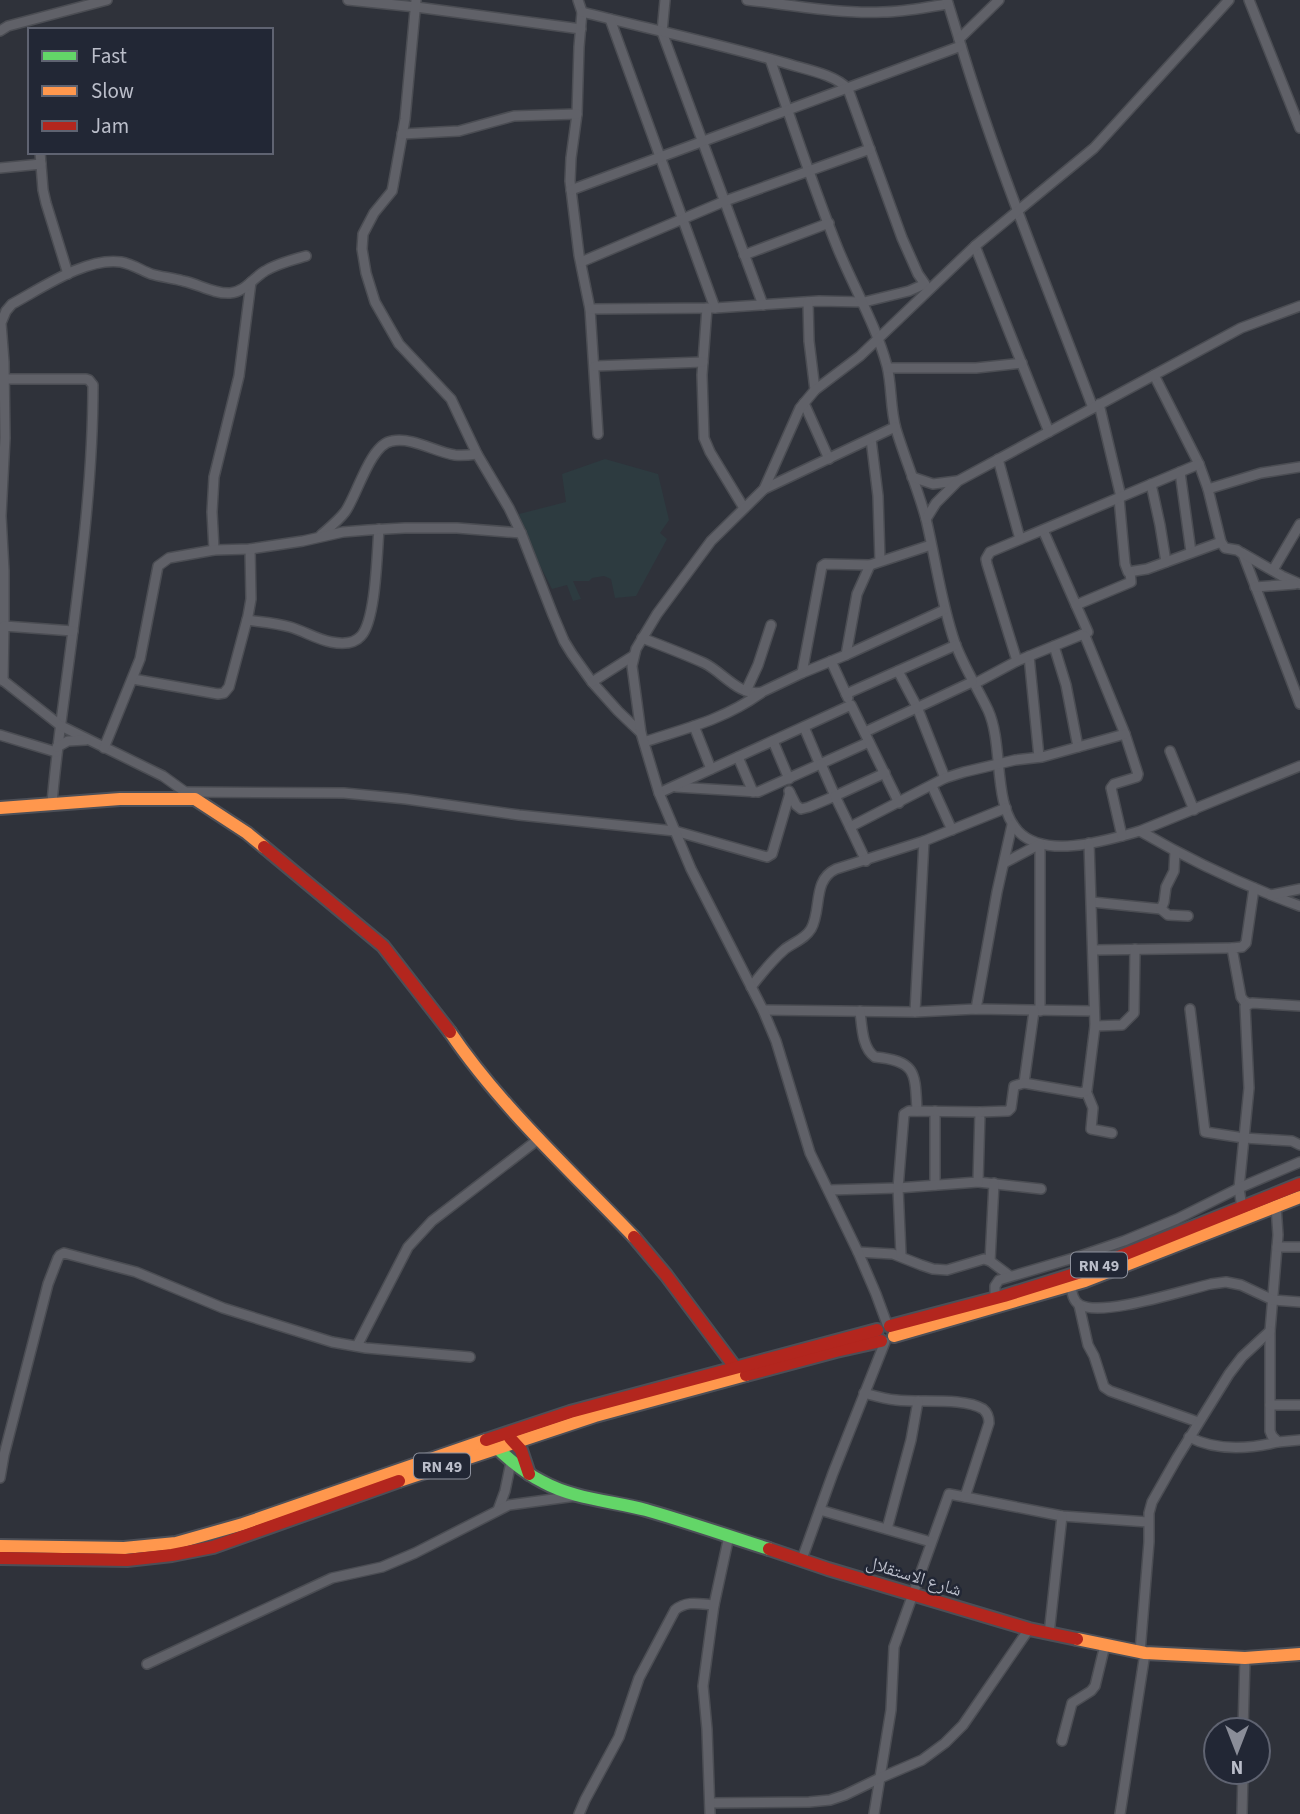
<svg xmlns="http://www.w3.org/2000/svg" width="1300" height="1814" font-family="'Source Sans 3','Noto Naskh Arabic',sans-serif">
<rect width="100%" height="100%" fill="#2f323a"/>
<path fill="#2d3b40" d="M605,459L658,474L669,520L660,533L667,539L636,596L615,598L611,579L604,576L592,578L589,581H573L581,599L573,601L567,585L552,589C545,574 536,561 532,545L528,541L519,514L566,502L562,474Z"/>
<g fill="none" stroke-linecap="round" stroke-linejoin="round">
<g stroke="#4b4d53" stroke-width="12">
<g id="street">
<path d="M348,0L416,7L581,29"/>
<path d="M416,0L405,119L393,186L392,191L374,213L363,234L362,249L366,273L375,302L399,344L451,399L477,454L509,508L521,533L553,615L564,641L572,654L592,682L618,711L641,733"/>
<path d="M578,0L582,12L579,47L577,114L571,158L570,181L579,255L590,309L598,434"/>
<path d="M665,0L662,32L763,305"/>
<path d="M747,0C792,5 838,14 883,12C905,12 926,7 948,4"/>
<path d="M947,0L959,39"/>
<path d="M999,0L959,39C996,164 1047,285 1093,408"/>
<path d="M1249,0L1300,128"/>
<path d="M582,12C650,29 718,44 785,63C803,69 835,74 848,89L902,238L918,274L925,284L909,291L864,302L819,301L715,308L590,309"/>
<path d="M610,19L715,308"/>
<path d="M0,31L8,26L107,0"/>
<path d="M770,59C792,122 813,187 838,249C854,288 876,325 887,366C892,386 890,408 896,429C905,459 918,489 926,519C936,561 941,603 955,643C964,667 977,687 988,710C1004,745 992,803 1018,831C1045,860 1108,840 1140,831L1300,766"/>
<path d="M402,134L459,131L514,116L577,114"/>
<path d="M40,152L43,190L46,203L68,274"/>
<path d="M0,168L41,164"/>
<path d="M571,190L961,46"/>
<path d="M975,246L1049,432"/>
<path d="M744,255L829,223"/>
<path d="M581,262L725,201L870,149"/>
<path d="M808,302L809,341L815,390"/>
<path d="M707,308L702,375L704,438L710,452L744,508"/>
<path d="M595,366L703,362"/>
<path d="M888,368H976L1022,363"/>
<path d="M1154,375L1199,464L1208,489L1221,542L1225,548L1237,550L1243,554L1300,704"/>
<path d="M5,379H86L89,380L93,385C93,477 81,569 69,661C63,708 56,755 52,803"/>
<path d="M804,403L829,459"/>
<path d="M1099,404L1121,497"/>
<path d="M871,439L878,496L880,561"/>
<path d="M998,459L1020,539"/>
<path d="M1180,472L1191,552"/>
<path d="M912,477L933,484L957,481"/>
<path d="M1151,484L1160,525L1166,562"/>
<path d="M764,489L895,427"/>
<path d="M1208,489L1261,473L1300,467"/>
<path d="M1119,498L1125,564L1128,572L1147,569L1221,542"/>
<path d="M926,519L936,503L958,481L1241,328L1300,306"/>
<path d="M1043,530L1076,605"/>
<path d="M321,535C329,528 338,521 345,512C357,496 370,444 392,441C413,437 435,452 455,455C463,456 470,455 477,454"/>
<path d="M214,550L212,512L214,477L239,376L251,282"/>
<path d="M1242,553L1282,576L1300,584"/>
<path d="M1273,570L1300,524"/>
<path d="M1255,587L1295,584"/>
<path d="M247,620C261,622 276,623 290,627C304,631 316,639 331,642C341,644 354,644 361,636C376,620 377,552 379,529"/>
<path d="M4,626V571L1,516L5,438L4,362L1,323L6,311L12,304C42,288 86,257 121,262C132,264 141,270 151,274C161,277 173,278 183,281C199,284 213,294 230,293C245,292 253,278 265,271C278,263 292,260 306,256"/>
<path d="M1081,635L1088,632L1076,605L1131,582L1130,572"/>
<path d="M642,638C663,646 684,654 704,663C723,672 739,697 762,692L802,673L846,655L857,594L870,565"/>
<path d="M1054,646L1066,685L1078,747"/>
<path d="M846,655L944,610"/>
<path d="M1029,656L1039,757"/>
<path d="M831,661L848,698"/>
<path d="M1017,661L987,564L986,559L990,552L1199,464"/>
<path d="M898,671L917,707L945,778"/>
<path d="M802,673L822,566L825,564L870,565L931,545"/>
<path d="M0,678L61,726L163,776L188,794"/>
<path d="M133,679L218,694L224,693L229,687L248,616L251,599L250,549"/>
<path d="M3,681L4,626L73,631"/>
<path d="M592,682L633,656"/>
<path d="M974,684L1017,661L1081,635L1085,636L1125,734L1138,774L1137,777L1114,784L1111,788L1122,836"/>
<path d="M746,691L758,665L771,625"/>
<path d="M846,694L956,645"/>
<path d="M694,726L711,769"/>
<path d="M804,727L820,765"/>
<path d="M865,732L972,682"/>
<path d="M0,735L56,752"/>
<path d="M773,741L789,779"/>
<path d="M644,742C687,728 723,720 761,693"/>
<path d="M57,747L68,741L86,740"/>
<path d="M104,748L140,659L158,566L169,558L214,550L250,549L303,541L343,532L368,530L405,528H457L521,533"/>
<path d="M1170,751L1194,810"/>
<path d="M738,757L753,792"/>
<path d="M932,786L952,830"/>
<path d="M676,787L758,792L869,742"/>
<path d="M789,791L796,805L801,809L809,807L835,796L821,764"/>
<path d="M185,792L344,793L406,799L519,815L675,831L767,857L772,854L790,793"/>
<path d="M659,793L851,705L899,803"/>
<path d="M850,827L835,796L885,773"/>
<path d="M1140,831C1191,861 1245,886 1300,906"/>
<path d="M866,861L850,827L945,778L964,772L1015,760L1042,757L1125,734"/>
<path d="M1004,863L1040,844V1011"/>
<path d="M1271,895L1300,889"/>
<path d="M1092,902L1161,909L1164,902L1166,887L1174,871L1175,851"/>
<path d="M1161,909L1168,915L1188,916"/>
<path d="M1093,950L1232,948"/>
<path d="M751,987C761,974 772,960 785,949C794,942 805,939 811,929C822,910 812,880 836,869L924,841L1006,808"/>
<path d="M1248,1003L1244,1001L1241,997L1232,948L1242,947L1246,943L1254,888"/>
<path d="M976,1009L997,892L1012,825"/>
<path d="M1190,1009L1205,1132L1244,1138L1292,1141L1300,1145"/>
<path d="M763,1010L915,1012L976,1009L1094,1011"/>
<path d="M860,1011C862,1027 862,1048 875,1057C917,1061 915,1073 917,1111"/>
<path d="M915,1012L924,841"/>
<path d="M1095,1026L1122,1025L1134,1013L1135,949"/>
<path d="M1024,1083L1034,1011"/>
<path d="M1086,1091L1093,1108L1091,1129L1112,1133"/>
<path d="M978,1182L1041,1189"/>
<path d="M935,1185V1111"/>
<path d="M829,1190L898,1188L978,1182L980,1112L1008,1111L1011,1108L1014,1086L1024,1083L1082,1093L1087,1090L1095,1026L1089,843"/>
<path d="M1276,1206L1278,1235L1270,1331V1431L1272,1436L1278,1442L1300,1440"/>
<path d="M1242,1208L1239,1188L1249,1088L1245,1006L1252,1003L1300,1006"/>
<path d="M1277,1247H1300"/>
<path d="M858,1252L893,1254L921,1265L933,1269L947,1270L984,1259L990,1261L1010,1276"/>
<path d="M901,1255L898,1188L904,1114L909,1111L980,1112"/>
<path d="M990,1261L994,1183"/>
<path d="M1071,1286C1072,1293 1073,1301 1080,1305C1103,1317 1184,1290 1211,1284L1226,1282L1241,1285L1273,1300L1300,1302"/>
<path d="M995,1298V1286L999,1280L1077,1257L1124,1241L1177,1219L1239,1188L1300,1162"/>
<path d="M1079,1305L1088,1345L1094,1356L1104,1387L1110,1391L1198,1422"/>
<path d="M887,1324L876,1294L858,1252L810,1153L776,1041L763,1010L691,869L659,793L641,733L632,666L636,649L657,614L711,541L764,489L800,408L815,390L860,356L975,246L1094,148L1229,0"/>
<path d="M357,1346L408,1247L432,1221L540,1138"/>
<path d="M864,1393C875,1396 885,1399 896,1400C920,1403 963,1397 983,1409C988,1413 989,1417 989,1423L965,1497L949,1494L894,1647L891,1710L874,1814"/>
<path d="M1270,1405H1300"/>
<path d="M1189,1437C1216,1451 1249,1449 1278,1442"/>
<path d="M0,1478L4,1455L48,1284L58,1258L60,1255L64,1253L136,1272L223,1308L332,1342L366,1348L470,1357"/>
<path d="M965,1497L1062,1516L1148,1522"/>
<path d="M498,1510L505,1491L511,1462"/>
<path d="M820,1510L931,1542"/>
<path d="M887,1529L911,1440L918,1401"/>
<path d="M802,1559L833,1473L885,1342"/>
<path d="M1049,1634L1062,1516"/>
<path d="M1140,1652L1149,1542V1513L1152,1502L1177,1458L1229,1374L1242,1357L1270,1331"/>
<path d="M147,1664L332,1578L382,1567L415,1553L509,1505L576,1496"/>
<path d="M1243,1730L1245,1658"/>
<path d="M1062,1741L1072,1703L1091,1691L1095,1686L1105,1645"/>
<path d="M710,1803L809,1802L830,1800L845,1795L880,1778L922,1760L945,1743L963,1725L1029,1629"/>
<path d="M579,1814L585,1800L619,1737L639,1678L675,1610C687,1600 700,1604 714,1605"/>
<path d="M710,1814L707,1729L703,1686L714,1605L729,1536"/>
<path d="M1120,1814L1145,1653"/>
<path d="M1242,1814L1243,1772"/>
</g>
</g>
<g stroke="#4c4f57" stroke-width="16">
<path id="fast" d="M492,1443C507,1458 523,1472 543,1482C574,1499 612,1501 646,1510C688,1522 728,1536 769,1549"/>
</g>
<g stroke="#4c4f57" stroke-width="16">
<g id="slow">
<path d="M0,808L120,799H195L247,833L264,847"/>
<path d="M450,1032C500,1106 572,1172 634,1237"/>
<path d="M894,1336L1085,1281L1300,1197"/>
<path d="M399,1481L595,1416L746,1375"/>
<path d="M0,1546L124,1548L176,1543L243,1524L486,1440"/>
<path d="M1077,1639L1145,1653L1245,1658L1300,1654"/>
</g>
</g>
<g stroke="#4c4f57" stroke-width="16">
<g id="jam">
<path d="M264,847L383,946L450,1032"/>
<path d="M634,1237L666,1275L735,1367"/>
<path d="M890,1326L1004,1296L1081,1272L1300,1184"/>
<path d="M746,1375L836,1351L881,1341"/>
<path d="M510,1438L521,1450L529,1474"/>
<path d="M486,1440L570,1412L877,1330"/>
<path d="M769,1549L828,1569L1029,1629L1077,1639"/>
<path d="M0,1558L127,1560L172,1555L213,1547L399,1481"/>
</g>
</g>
<use href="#street" stroke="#606168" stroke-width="9"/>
<use href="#fast" stroke="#63d668" stroke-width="12"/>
<use href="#slow" stroke="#ff974d" stroke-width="12"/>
<use href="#jam" stroke="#b3261e" stroke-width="12"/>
</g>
<g text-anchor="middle" stroke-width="5" stroke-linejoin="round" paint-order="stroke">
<g fill="#222735" stroke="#8d919d" stroke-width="2">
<rect x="1071" y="1252.5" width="56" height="25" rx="5"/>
<rect x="414" y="1453.5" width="56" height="25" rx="5"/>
</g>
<g font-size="16" font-weight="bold" fill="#bbbeca">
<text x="1099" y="1271">RN 49</text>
<text x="442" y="1472">RN 49</text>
</g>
<g font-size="18" fill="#bbbeca" stroke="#222735">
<text transform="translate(914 1576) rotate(17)" y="6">شارع الاستقلال</text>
</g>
</g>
<rect x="28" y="28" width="245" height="126" fill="#222735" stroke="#5f6371" stroke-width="2"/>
<rect x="42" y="51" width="35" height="10" fill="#63d668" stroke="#5f6371" stroke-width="2"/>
<text x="91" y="63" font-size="21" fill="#bbbeca">Fast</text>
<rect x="42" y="86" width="35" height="10" fill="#ff974d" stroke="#5f6371" stroke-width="2"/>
<text x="91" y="98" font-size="21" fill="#bbbeca">Slow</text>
<rect x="42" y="121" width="35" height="10" fill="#b3261e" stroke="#5f6371" stroke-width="2"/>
<text x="91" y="133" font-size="21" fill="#bbbeca">Jam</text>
<g transform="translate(1237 1751) rotate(180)"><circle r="33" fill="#222735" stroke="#5f6371" stroke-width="2"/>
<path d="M0-5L12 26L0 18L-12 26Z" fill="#8a8d98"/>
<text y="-10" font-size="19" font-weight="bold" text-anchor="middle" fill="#bbbeca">N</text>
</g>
</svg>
